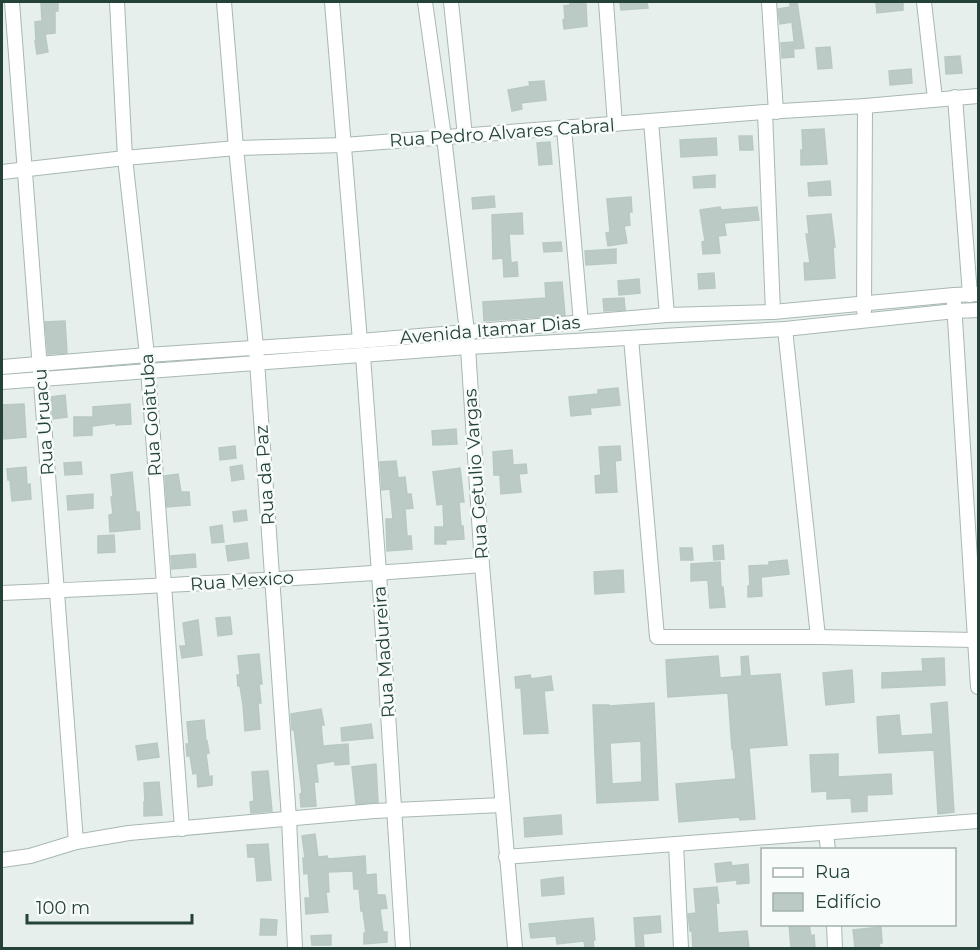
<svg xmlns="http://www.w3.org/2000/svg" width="980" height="950" font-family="Montserrat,sans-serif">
<rect width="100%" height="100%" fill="#e6efeb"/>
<g fill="#bbcac4" stroke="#b8c9c2" stroke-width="1.5" fill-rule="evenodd">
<path d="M41,2H58V11H55V33L45,34L48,52L37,54L35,41H36L35,22L42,21Z"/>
<path d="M570,2H584V4H586L587,26L564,29L563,20L565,19L564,6L570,5Z"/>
<path d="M620,2H647L648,8L621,10Z"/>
<path d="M790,2H797L804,48L795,49L792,22L780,24L778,9L790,7Z"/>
<path d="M887,2H903V10L877,13L876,3Z"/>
<path d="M793,42L794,57L782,58L781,43Z"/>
<path d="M830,47L832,68L818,69L816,48Z"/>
<path d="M960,56L962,73L946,74L945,57Z"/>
<path d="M911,69L912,83L890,85L889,71Z"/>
<path d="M544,81L546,100L521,103L522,109L512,111L508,90L530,86L529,82Z"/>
<path d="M824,129L827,164L801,165V150H803L802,130Z"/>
<path d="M739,136H752L753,150H740Z"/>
<path d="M716,138L717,155L681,157L680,140Z"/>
<path d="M550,142L552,164L539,165L537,143Z"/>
<path d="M715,175V187L694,188L693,177Z"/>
<path d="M830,181L831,195L809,196L808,183Z"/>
<path d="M494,196L495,207L473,209L472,198Z"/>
<path d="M631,197L632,212H629L630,225L624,226L627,243L608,246L606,233L610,232L607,199Z"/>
<path d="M720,207L721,210L757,207L759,220L724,223L726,235L718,236L720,253L703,254L702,242L705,241L700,210Z"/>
<path d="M522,213L523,234H509L511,263L517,262L518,276L504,277L503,258L493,259L492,215Z"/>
<path d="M831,214L835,247H833L835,278L805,280L804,263H810L806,234H809L807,216Z"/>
<path d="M561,242L562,251L544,252L543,243Z"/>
<path d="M616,249V263L586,265L585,251Z"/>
<path d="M714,273L715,288L699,289L698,274Z"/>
<path d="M639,279L640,293L619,295L618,281Z"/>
<path d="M562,282L565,315L484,321L483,302L546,298L545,283Z"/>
<path d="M624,298L625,310L604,311L603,299Z"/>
<path d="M65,321L67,353L48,354L45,322Z"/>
<path d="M618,388L620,405L590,408L591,414L571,416L569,397L598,394V390Z"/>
<path d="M65,395L67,417L53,419L51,397Z"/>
<path d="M24,404L26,437L4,439L2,405Z"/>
<path d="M130,404L131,424L116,425V423L92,426V435L74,436V417H93V407Z"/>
<path d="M456,429L457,444L433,445L432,431Z"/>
<path d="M235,446L236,458L220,460L219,448Z"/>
<path d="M620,446L621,460L615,461L617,492L596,493L595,476L601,475L599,447Z"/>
<path d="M512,450L513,465L526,464L527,473L519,474L521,492L501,494L500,475H494L493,452Z"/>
<path d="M396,461L398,478L405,477L407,494H411L413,508L405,509L407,536H411L412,549L387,551L386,519H393L390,489L382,490L380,462Z"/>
<path d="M81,462L82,474L65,475L64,463Z"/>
<path d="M242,465L244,479L232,481L230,467Z"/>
<path d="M26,467L27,485L30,484L31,499L12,501L10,480H8L7,469Z"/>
<path d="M460,468L464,502H459L461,526H463L464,539L446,540V544H435V527H444L443,504L437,505L433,472Z"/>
<path d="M132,472L136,512H139L140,529L110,532L109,515L113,514L111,497H113L111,475Z"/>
<path d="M178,474L181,492H189L190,505L167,507L165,476Z"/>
<path d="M93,494V508L68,510L67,496Z"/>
<path d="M246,510L247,520L234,522L233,512Z"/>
<path d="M222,525L224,542L212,543L210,527Z"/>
<path d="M114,535L115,552L98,553V536Z"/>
<path d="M247,543L249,558L228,561L226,546Z"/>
<path d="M723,545L724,559L714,560L713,546Z"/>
<path d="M680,548H692L693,560H681Z"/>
<path d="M195,554L196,567L172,569L171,556Z"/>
<path d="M787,560L789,574L761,577L762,596L748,597V586H750L749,566L769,565V562Z"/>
<path d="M720,562L721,587H723L725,607L710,608L708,580L691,581V564Z"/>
<path d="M623,570L624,592L595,594L594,572Z"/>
<path d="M230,617L232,634L218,636L216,618Z"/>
<path d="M198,620L202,655L182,658L180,646H186L183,623Z"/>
<path d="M259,654L262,684H259L261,703H258L260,729L245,731L243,705L240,686H238L237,675H240L238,656Z"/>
<path d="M718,656L720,678L742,676L741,657L748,656L750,676L780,674L787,745L749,748L755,819L740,820L739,817L679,822L676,784L736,779L733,749H732L728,693L668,697L666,660Z"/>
<path d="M944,658L945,685L882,688V673L923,671L922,659Z"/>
<path d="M852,670L854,702L826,705L823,673Z"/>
<path d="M530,675L531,679L551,676L553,690L544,691L548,733L524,734L521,688H516L515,677Z"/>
<path d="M947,702L954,812L938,814L934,750L879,753L877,717L899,715L901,736L933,734L931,704Z"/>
<path d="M654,703L658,800L597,803L593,705H609V706ZM641,741L642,782L612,784L610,743Z"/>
<path d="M321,709L324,725H321L323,746L348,744L349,764L335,765V761L316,764L318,782H314L316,806L301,807L300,794L302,793L294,729L292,730L291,714Z"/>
<path d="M204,720L206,742L207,741L209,753L206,754L209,777L212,776V785L198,787L197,773L193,774L190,756H187L186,744H189L187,722Z"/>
<path d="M371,724L373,738L342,741L341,728Z"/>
<path d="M157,743L159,757L138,760L136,746Z"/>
<path d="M838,754V777L891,774L892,794L867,795V811L852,812L851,798L827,799V791L812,792L810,755Z"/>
<path d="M376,764L378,802L356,804L352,767Z"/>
<path d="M268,771L272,811L251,813L250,802L254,801L252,772Z"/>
<path d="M159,782L162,815L144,816V802H145L144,783Z"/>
<path d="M561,815L562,834L525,837L524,818Z"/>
<path d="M315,834L318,857L327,856L328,859L365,856L366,875L376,874L377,895H385L387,908L380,909L383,932H387V942L364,944V933H366L363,911H361L359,889H354L353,871L328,872L329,892H326L328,912L306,914L305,898H310L308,873L304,874L303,858H305L302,836Z"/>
<path d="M268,844L271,880L257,881L255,857H248L247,845Z"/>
<path d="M731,862L732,866L748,864L749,883L737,884V880L717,882L715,864Z"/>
<path d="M563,877L564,894L542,896L541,880Z"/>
<path d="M717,887L719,903H716L718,933L747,931L749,948H693L692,931H690L688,914L696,913L694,889Z"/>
<path d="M660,916L661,932L643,934L644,948H636L634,918Z"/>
<path d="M593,918L595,940H593L594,948H585L584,941L557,944L556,936L531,938L529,924Z"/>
<path d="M261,919L277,920L276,935H260Z"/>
<path d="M789,924H809L811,936L814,935L815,948H791Z"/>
<path d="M881,927L882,943H879L880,948H855L853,930Z"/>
<path d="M331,935V945H312L311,936Z"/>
</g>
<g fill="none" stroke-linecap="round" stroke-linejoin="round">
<g stroke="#a8b8b2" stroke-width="16">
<g id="minor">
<path d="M12,2L76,842"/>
<path d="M117,2L125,158L147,355L182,829"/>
<path d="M224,2L236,148L256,347L289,819L295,948"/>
<path d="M332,2L360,341"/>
<path d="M425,2L444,137L467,332L482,565L515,948"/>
<path d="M451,2L465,136"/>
<path d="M606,2L615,124"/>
<path d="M769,2L776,112"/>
<path d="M924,2L935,99"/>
<path d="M955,97L970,295"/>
<path d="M765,112L773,312"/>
<path d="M651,121L667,315"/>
<path d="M564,128L581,323"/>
<path d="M2,172L125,158L236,148L344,145L765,112L865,106L978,96"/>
<path d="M954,303L978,687"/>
<path d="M864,311L865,106"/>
<path d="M785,329L818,637"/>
<path d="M631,338L657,637H818L975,640"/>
<path d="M363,356L379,573L403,948"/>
<path d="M2,367L147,355L360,341L667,315L773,312L954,295L978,294"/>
<path d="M2,382L468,347L785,329L955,311L978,310"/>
<path d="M2,593C162,586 322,578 482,565"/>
<path d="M826,833L828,850"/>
<path d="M676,844L681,948"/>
<path d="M506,857L978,821"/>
<path d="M2,860L30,856L76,842L129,833L374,811L501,805"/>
<path d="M834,924L835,948"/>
</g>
</g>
<use href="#minor" stroke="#fff" stroke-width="14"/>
</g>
<g text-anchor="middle" stroke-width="5" stroke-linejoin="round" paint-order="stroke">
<g font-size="18" fill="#24423a" stroke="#f7fbf9">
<text transform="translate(502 133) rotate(-4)" y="6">Rua Pedro Alvares Cabral</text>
<text transform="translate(490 330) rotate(-5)" y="6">Avenida Itamar Dias</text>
<text transform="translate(151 415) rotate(-94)" y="6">Rua Goiatuba</text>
<text transform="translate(44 422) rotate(-94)" y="6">Rua Uruacu</text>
<text transform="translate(476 474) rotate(-94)" y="6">Rua Getulio Vargas</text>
<text transform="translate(265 475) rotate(-94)" y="6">Rua da Paz</text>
<text transform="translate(242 581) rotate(-4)" y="6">Rua Mexico</text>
<text transform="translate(384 652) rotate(-94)" y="6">Rua Madureira</text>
</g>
</g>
<rect width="980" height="950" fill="none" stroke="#24423a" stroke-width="6"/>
<rect x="761" y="848" width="195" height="78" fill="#f7fbf9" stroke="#a3b1ad" stroke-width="1.5"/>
<rect x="773" y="868" width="30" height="9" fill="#ffffff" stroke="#a3b1ad" stroke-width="1.5"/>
<text x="815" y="878" font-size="18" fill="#24423a">Rua</text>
<rect x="773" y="893" width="30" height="18" fill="#bbcac4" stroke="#a3b1ad" stroke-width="1.5"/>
<text x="815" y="908" font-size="18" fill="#24423a">Edifício</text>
<path d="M27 914v9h165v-9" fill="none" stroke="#24423a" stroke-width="3"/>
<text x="36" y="914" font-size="18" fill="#24423a" stroke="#f7fbf9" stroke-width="4.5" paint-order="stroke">100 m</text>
</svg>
